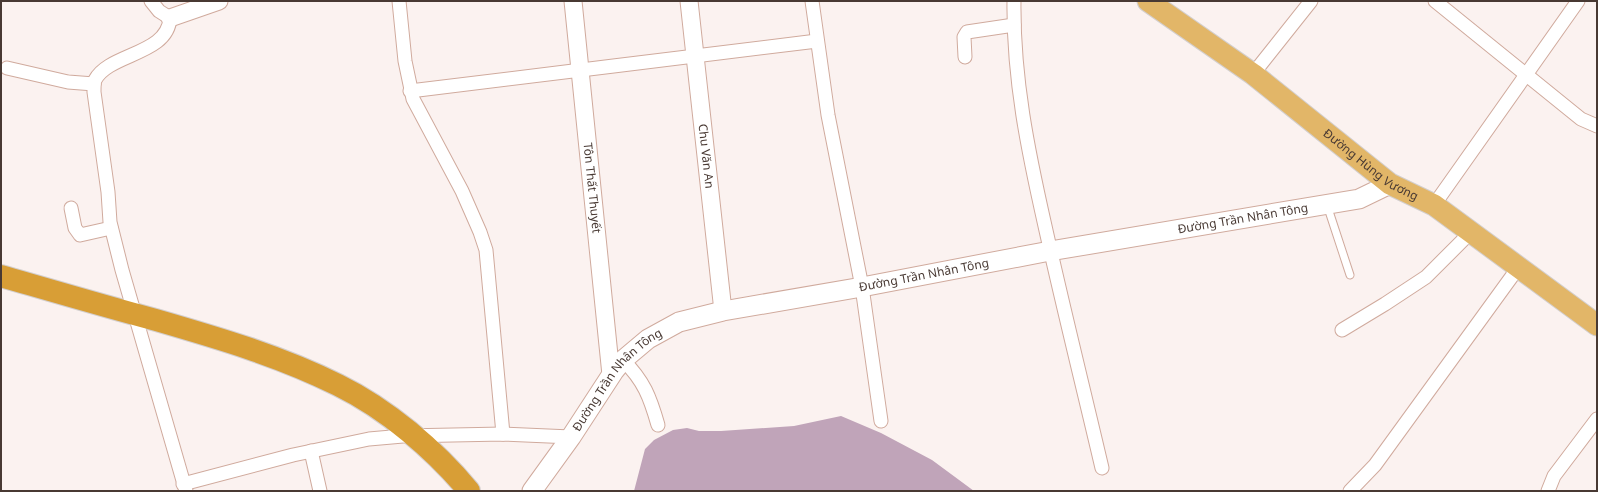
<svg xmlns="http://www.w3.org/2000/svg" width="1598" height="492" font-family="'Noto Sans',sans-serif">
<rect width="100%" height="100%" fill="#fbf2f0"/>
<path fill="#c0a4b9" d="M841,416L881,433L932,460L974,491H634L645,449L654,440L673,430L687,428L699,431H721L794,426Z"/>
<g fill="none" stroke-linecap="round" stroke-linejoin="round">
<g stroke="#d0aa9d" stroke-width="9">
<path id="service" d="M1327,205L1350,275"/>
</g>
<g stroke="#d0aa9d" stroke-width="15">
<g id="minor">
<path d="M151,1L159,11L170,18C168,55 109,53 95,80C94,83 94,88 94,92L108,192L110,222L122,270L186,491"/>
<path d="M399,1L405,61L413,99L462,191L480,232L486,250L503,434"/>
<path d="M812,1L828,115L862,287L881,421"/>
<path d="M1014,1C1013,78 1028,151 1045,226C1063,307 1083,387 1102,468"/>
<path d="M1435,1L1581,119L1597,126"/>
<path d="M965,57L964,37L967,32L1014,25"/>
<path d="M7,68L68,82L94,84"/>
<path d="M1253,74L1311,1"/>
<path d="M410,91C546,75 681,57 817,41"/>
<path d="M1434,205L1578,1"/>
<path d="M71,208L75,228L80,235L111,228"/>
<path d="M1342,330L1385,304L1426,277L1470,233"/>
<path d="M623,360C644,381 650,397 658,425"/>
<path d="M311,451L320,491"/>
<path d="M183,484L293,455L369,439L403,436L503,434L571,437"/>
<path d="M1350,491L1375,465L1518,268"/>
<path d="M1548,491L1554,476L1597,419"/>
</g>
</g>
<g stroke="#d0aa9d" stroke-width="19">
<g id="tertiary">
<path id="s1" d="M573,1L611,375"/>
<path id="s2" d="M689,1L723,311"/>
<path d="M170,18L219,1"/>
</g>
</g>
<g stroke="#d0aa9d" stroke-width="21">
<g id="secondary">
<path id="s3" d="M532,491L571,437L614,371L623,360L648,339L679,322L723,311L862,287L1050,251L1359,199L1390,184"/>
</g>
</g>
<g stroke="#d3cfce" stroke-width="23">
<g id="primary">
<path id="s4" d="M1148,1L1253,74L1390,184L1434,205L1597,325"/>
</g>
</g>
<g stroke="#d3cfce" stroke-width="24">
<path id="trunk" d="M1,276C53,291 104,306 156,320C218,338 280,356 338,385C387,409 435,450 469,491"/>
</g>
<use href="#service" stroke="#fff" stroke-width="7"/>
<use href="#minor" stroke="#fff" stroke-width="13"/>
<use href="#tertiary" stroke="#fff" stroke-width="17"/>
<use href="#secondary" stroke="#fff" stroke-width="19"/>
<use href="#primary" stroke="#e2b668" stroke-width="21"/>
<use href="#trunk" stroke="#d89e36" stroke-width="22"/>
</g>
<g text-anchor="middle" stroke-width="3" stroke-linejoin="round" paint-order="stroke">
<g font-size="12" fill="#483933" stroke="#fff">
<text dy="4" stroke="none"><textPath href="#s2" startOffset="156">Chu Văn An</textPath></text>
<text dy="4" stroke="none"><textPath href="#s4" startOffset="277">Đường Hùng Vương</textPath></text>
<text dy="4" stroke="none"><textPath href="#s1" startOffset="188">Tôn Thất Thuyết</textPath></text>
<text dy="4" stroke="none"><textPath href="#s3" startOffset="801">Đường Trần Nhân Tông</textPath></text>
<text dy="4" stroke="none"><textPath href="#s3" startOffset="477">Đường Trần Nhân Tông</textPath></text>
<text dy="4" stroke="none"><textPath href="#s3" startOffset="141">Đường Trần Nhân Tông</textPath></text>
</g>
</g>
<rect width="1598" height="492" fill="none" stroke="#483933" stroke-width="4"/>
</svg>
